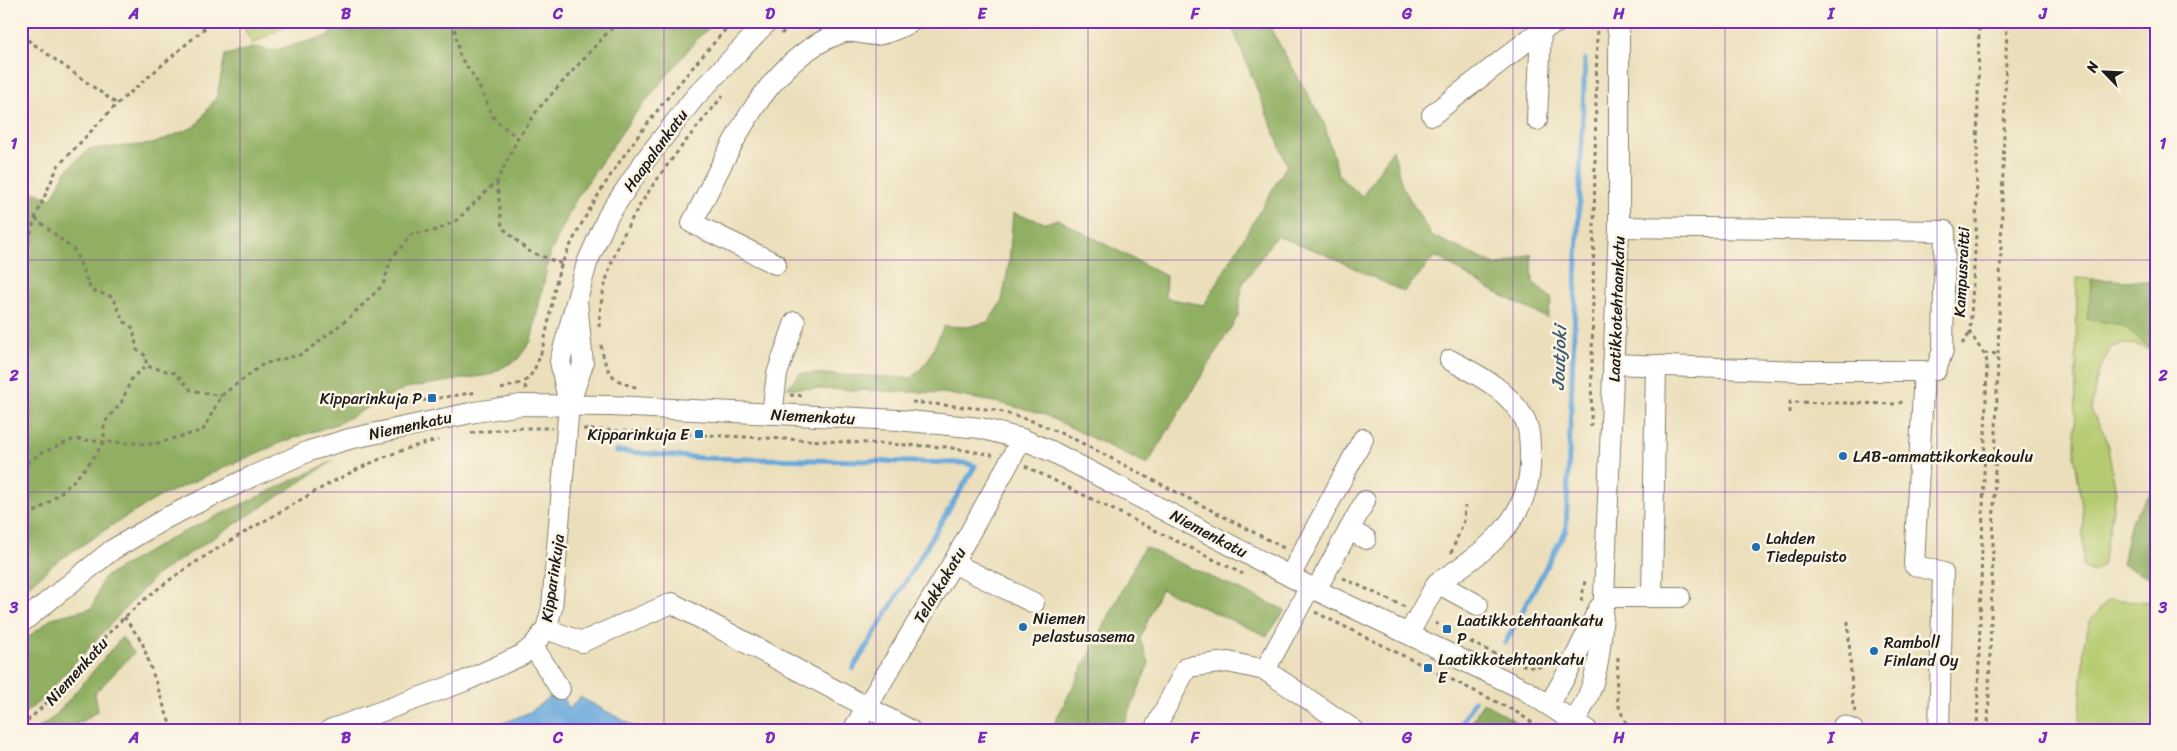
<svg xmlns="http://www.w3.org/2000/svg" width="2177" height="751" font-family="Sriracha,sans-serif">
<rect width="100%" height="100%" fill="#fcf5e5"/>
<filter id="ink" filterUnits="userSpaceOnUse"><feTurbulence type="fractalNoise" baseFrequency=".02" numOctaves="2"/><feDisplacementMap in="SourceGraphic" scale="10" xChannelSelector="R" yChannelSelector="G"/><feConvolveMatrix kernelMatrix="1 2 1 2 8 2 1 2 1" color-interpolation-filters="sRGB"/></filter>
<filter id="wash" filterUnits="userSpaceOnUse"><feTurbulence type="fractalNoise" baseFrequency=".0096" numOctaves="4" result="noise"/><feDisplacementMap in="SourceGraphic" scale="20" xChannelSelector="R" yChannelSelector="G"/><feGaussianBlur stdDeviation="1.12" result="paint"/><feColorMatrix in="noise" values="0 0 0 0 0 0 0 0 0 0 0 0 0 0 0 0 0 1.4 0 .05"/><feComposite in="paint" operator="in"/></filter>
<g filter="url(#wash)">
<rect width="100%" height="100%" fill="#ebdfbb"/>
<g fill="#b5cb6f" stroke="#687446">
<path d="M241,21H296L252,44Z"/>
<path d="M2077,278L2092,279L2088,319L2123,325L2154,351C2139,344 2127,342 2111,347L2098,373L2091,410L2106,437L2116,492L2103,565L2093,572L2083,567V515L2075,458Z"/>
<path d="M2109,599L2156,602V730H2079L2084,644L2090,621Z"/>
</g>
<g fill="#90af62" stroke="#56663f">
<path d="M336,21H716L698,38L631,119L576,199L550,254L531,341L518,359L489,375L405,388L339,423L280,443L161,496L111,526L55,563L21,592V187L51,199L66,171L89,149L153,144L196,126L217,96L225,55L257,47L271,51L328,36Z"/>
<path d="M1230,21H1266L1324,123L1339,176L1362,197L1393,149L1402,186L1431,235L1497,266L1531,254L1533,282L1552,299L1547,318L1493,291L1435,256L1404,292L1322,253L1276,236L1242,285L1238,316L1147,465L1043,414L1000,403L943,393L787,388L800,373L912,378L927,362L944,326L967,327L988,322L1002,301L1009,264L1013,213L1046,223L1057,219L1166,276L1165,298L1204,305L1287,165Z"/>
<path d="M2092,279L2156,282V359L2154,351L2123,325L2087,319Z"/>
<path d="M333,461L156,575L40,701L21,716V643L52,618L92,608L103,578L173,537Z"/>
<path d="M2156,479V581L2122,564L2131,521L2154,488Z"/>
<path d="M1144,547L1285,610L1267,636L1161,589L1140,639L1149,663L1122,730H1051Z"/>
<path d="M122,637L134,653L95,693L98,711L68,730H36L55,716Z"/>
<path d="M1483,702L1530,730H1468Z"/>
</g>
<path fill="#66a7da" stroke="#41627b" d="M560,689L569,709L580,697L641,730H486L530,712Z"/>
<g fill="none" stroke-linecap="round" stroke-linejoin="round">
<g stroke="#66a7da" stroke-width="5">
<path d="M616,451L702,458L965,463L975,466L853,669"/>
<path d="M1505,643L1566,530L1585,59"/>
<path d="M1458,730L1474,701"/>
</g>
</g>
</g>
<g filter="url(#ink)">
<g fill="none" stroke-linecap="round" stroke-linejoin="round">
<g stroke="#847e6c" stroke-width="22">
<g id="minor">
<path d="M1432,115L1541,30L1560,21"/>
<path d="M1537,120L1541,30"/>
<path d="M1619,227L1945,231L1943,350L1936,370"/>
<path d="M776,264L692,223C728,155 763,60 841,33C851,29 865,35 876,35C885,34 904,27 911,21"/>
<path d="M1613,364L1802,371H1924L1914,565L1943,573L1939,730"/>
<path d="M569,405L560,361L587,263L608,216L646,159L695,97L768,21"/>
<path d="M772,414L777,374L795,322"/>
<path d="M1349,530L1366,539"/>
<path d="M953,563L1034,603"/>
<path d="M1290,576L1363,439"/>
<path d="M1437,583C1485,552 1533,519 1530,455C1530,443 1530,428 1524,418C1507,389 1478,375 1450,360"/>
<path d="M1316,590L1365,501"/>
<path d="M1652,596L1656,365"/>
<path d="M1604,597H1680"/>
<path d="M21,623L112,550L168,517L253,476L309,451L349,439L475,412L521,405L611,406L898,420L980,428L1022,439L1053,452L1316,590L1525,690L1587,730"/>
<path d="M546,629L582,642L672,603L910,730"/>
<path d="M1409,633L1437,583L1478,605"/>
<path d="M533,646L560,689"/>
<path d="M1265,670L1310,587"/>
<path d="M1549,705L1569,670L1599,608"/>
<path d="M1574,721C1601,684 1601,641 1604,597L1619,227V36L1616,21"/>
<path d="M330,730L465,681L522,655L533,646L546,629L552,608L569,405L583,364L577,301"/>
<path d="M853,730L953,563L1022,439"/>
<path d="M1154,730L1187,667L1228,662L1265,670L1354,730"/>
<path d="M1841,730L1843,726L1853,730"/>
</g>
</g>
<g stroke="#847e6c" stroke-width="3" stroke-dasharray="4 4" stroke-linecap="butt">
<path d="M197,21L204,28"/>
<path d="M453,21L460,57L475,78L495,120L518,138"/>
<path d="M781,34L796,21"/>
<path d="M21,35L117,104"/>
<path d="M497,182L502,227L528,251L562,264"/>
<path d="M35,218L75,251L91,290L113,297L123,321L133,328L137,350L146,356V366"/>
<path d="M21,265L35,218L58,166L117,104L213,21"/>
<path d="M599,327C602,235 670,161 725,93"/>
<path d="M1962,344L1970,333"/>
<path d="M601,345C606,373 611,381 639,388"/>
<path d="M1984,353L1998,354"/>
<path d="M501,389L524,382"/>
<path d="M526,389L524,382C549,363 549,291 563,261C605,169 667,96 733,21"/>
<path d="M790,395L806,396"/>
<path d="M912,402L996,410L1035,422L1074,439L1286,549"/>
<path d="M407,403L477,392"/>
<path d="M1790,413V402L1898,404L1905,400"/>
<path d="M1591,427L1597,33L1594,21"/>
<path d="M583,429L946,447L993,455"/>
<path d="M471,433L516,428H552"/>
<path d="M1025,466L1243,574"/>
<path d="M21,468L41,453L75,439L104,442V423L121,403L132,378L146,366L175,373L191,390L221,396"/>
<path d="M21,521C58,498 81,478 104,442L155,444L203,430L221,396L263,364L303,354L349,318L383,285L391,259L412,234L438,230L457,220L497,181L518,138L539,108L618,21"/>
<path d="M1451,553L1464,521L1465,506"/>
<path d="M1343,578L1405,607"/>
<path d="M1581,601L1585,581"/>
<path d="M1315,612L1515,711L1543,730"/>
<path d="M124,617L142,642L172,730"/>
<path d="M1848,621L1853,708L1856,712"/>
<path d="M1435,623C1454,633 1519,670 1538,667C1546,666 1552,659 1556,653"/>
<path d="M1618,657C1617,688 1612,703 1631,730"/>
<path d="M21,726C63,692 88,651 126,616C168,576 216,549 266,520C321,488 376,454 438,440"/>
<path d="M1977,730L1987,363L1986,357L1970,333L1976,235L1979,21"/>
<path d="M1988,730L2007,21"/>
</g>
<use href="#minor" stroke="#fff" stroke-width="20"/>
</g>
</g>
<path fill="none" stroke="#7b2cbf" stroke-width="1" stroke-opacity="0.55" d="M240,21V730M452,21V730M664,21V730M876,21V730M1088,21V730M1301,21V730M1513,21V730M1725,21V730M1937,21V730M21,260H2156M21,492H2156"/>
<g fill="#1f6fb2" stroke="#fcf5e5" stroke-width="2">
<rect x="427" y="393" width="10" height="10" rx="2.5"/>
<rect x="694" y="429" width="10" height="10" rx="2.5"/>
<circle cx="1843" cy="456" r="5"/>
<circle cx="1756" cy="547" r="5"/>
<circle cx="1023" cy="627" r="5"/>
<rect x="1442" y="624" width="10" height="10" rx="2.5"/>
<circle cx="1874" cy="651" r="5"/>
<rect x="1423" y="663" width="10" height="10" rx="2.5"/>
</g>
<g text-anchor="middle" stroke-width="5" stroke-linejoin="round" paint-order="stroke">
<g font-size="16" fill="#1c1c1c" stroke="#fcf5e5">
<text transform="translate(655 150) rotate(-54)" y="6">Haapalankatu</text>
<text transform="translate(1961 272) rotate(-87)" y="6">Kampusraitti</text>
<text transform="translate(1616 309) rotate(-88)" y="6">Laatikkotehtaankatu</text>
<text transform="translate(813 416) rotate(3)" y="6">Niemenkatu</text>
<text transform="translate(410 425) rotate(-12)" y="6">Niemenkatu</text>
<text transform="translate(1209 533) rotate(28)" y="6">Niemenkatu</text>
<text transform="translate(552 578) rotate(-82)" y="6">Kipparinkuja</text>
<text transform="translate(939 585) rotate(-59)" y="6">Telakkakatu</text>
<text transform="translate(76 671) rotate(-48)" y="6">Niemenkatu</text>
</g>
<g font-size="16" fill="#1c1c1c" stroke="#fcf5e5" text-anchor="start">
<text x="422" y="404" text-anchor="end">Kipparinkuja P</text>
<text x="689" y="440" text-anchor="end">Kipparinkuja E</text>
<text x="1853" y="462">LAB-ammattikorkeakoulu</text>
<text x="1766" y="544">Lahden<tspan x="1766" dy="18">Tiedepuisto</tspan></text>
<text x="1033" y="624">Niemen<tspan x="1033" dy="18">pelastusasema</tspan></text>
<text x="1457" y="626">Laatikkotehtaankatu<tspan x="1457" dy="18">P</tspan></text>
<text x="1884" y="648">Ramboll<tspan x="1884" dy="18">Finland Oy</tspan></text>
<text x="1438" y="665">Laatikkotehtaankatu<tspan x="1438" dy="18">E</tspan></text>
</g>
<g font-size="18" font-style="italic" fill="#3d5b71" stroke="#fcf5e5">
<text transform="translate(1559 358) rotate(-88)" y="6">Joutjoki</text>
</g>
</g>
<rect width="2177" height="751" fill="none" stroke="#fcf5e5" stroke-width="55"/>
<g transform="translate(2104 72) rotate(294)" stroke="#fcf5e5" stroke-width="4" paint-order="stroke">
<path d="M0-4L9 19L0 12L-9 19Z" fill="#1c1c1c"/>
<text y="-8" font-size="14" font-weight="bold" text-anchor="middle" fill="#1c1c1c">N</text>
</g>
<rect x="28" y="28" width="2122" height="696" fill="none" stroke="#7b2cbf" stroke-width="2"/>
<g font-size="16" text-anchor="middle" font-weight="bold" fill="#7b2cbf">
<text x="134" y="19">A</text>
<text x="346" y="19">B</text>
<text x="558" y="19">C</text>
<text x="770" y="19">D</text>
<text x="982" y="19">E</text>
<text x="1195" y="19">F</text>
<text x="1407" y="19">G</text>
<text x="1619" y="19">H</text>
<text x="1831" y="19">I</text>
<text x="2043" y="19">J</text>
<text x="14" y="149">1</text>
<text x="2163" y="149">1</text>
<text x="14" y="381">2</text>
<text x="2163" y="381">2</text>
<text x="14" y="613">3</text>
<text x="2163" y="613">3</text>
<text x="134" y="743">A</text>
<text x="346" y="743">B</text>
<text x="558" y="743">C</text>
<text x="770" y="743">D</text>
<text x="982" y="743">E</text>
<text x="1195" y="743">F</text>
<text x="1407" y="743">G</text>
<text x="1619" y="743">H</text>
<text x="1831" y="743">I</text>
<text x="2043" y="743">J</text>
</g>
</svg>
